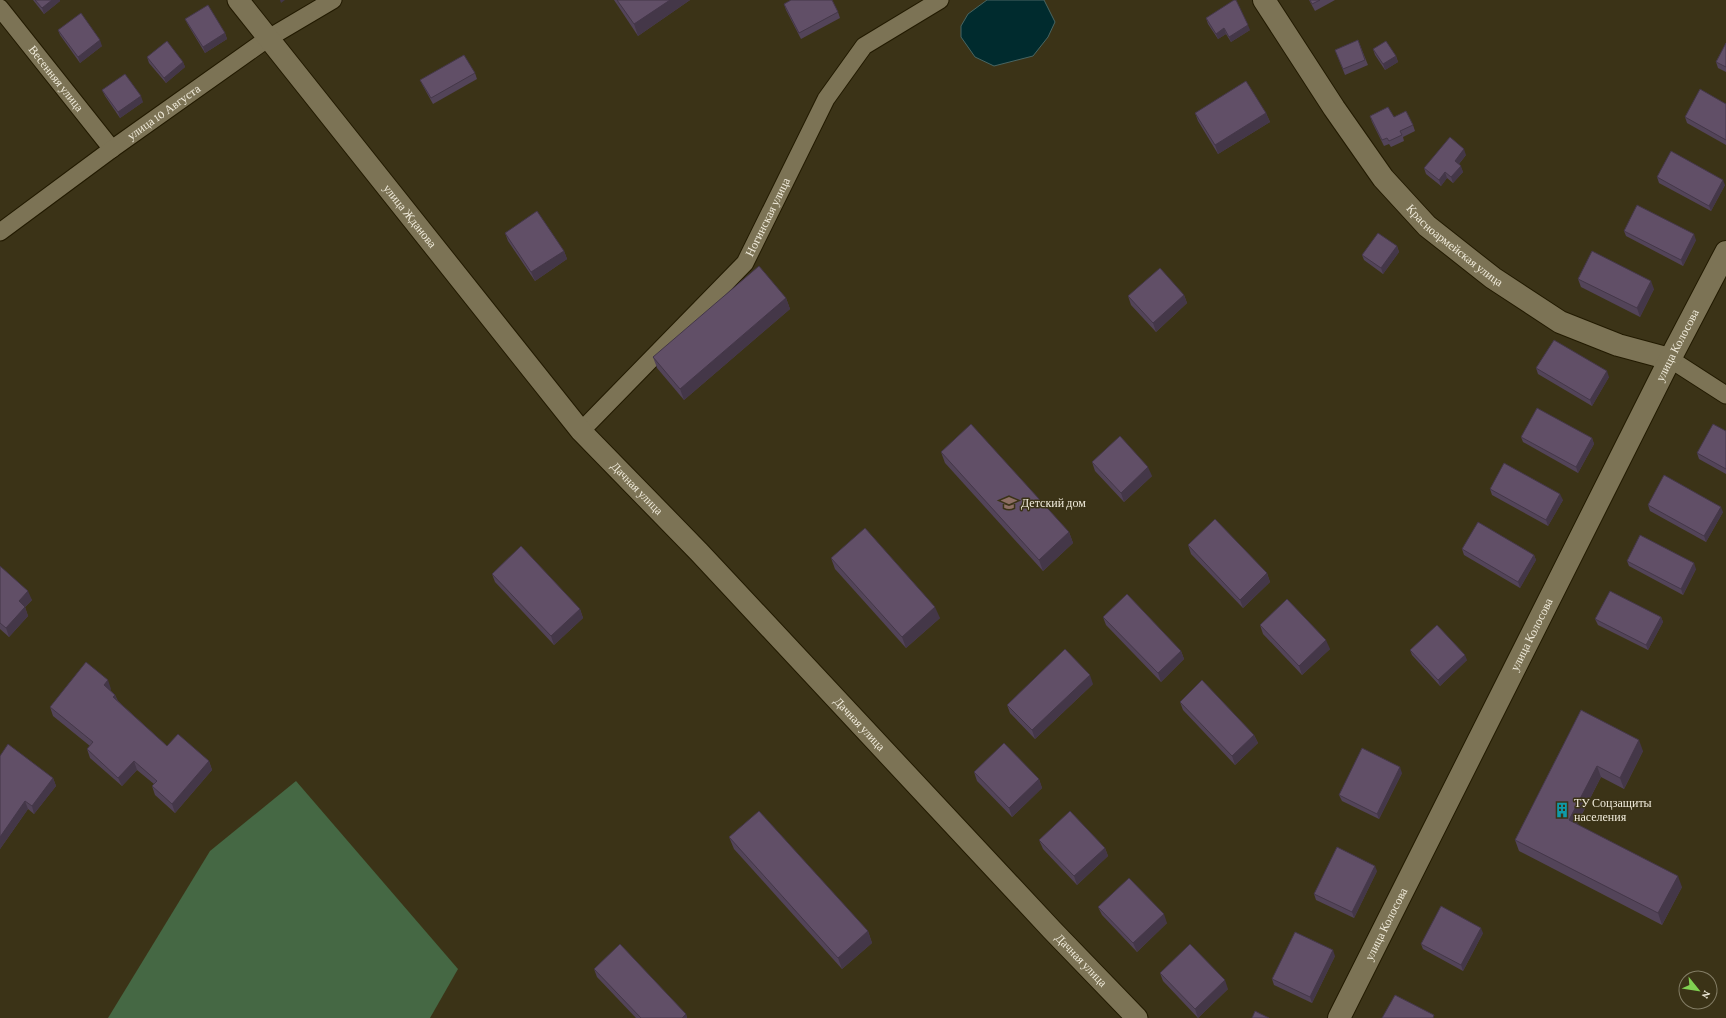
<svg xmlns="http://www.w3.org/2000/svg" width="1726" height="1018" font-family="'Crimson Pro',serif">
<rect width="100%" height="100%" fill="#3b3317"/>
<path fill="#456844" d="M296,781L458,969L430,1018H108L210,851Z"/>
<path fill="#002b2e" stroke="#486562" d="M987,0H1044L1055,22L1048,37L1033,56L994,66L975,57L961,37V26L968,14Z"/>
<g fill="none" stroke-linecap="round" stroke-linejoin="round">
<g stroke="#221a01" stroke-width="19">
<g id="minor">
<path id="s1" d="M0,8L112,149"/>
<path id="s2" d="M0,232L112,149L267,39L333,0"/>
<path d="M1670,359L1726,395"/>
<path id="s3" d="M581,431L745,263L826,99L864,46L940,0"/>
</g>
</g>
<g stroke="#221a01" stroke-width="23">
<g id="tertiary">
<path id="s4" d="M238,0L581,431L699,552L1052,930L1137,1018"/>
</g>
</g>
<g stroke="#221a01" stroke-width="24">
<g id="secondary">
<path id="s5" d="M1264,0L1334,108L1383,178L1427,226L1493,278L1560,322L1618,345L1670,359"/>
<path id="s6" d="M1339,1018L1670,359L1726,252"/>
</g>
</g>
<use href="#minor" stroke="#7c7355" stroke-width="17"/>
<use href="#tertiary" stroke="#7c7355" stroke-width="21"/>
<use href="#secondary" stroke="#7c7355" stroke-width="22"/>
</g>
<g fill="#534459">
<path d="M33,0H60V1L44,14Z"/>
<path d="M614,0H690L638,36Z"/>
<path d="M1309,0H1335L1315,11Z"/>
<path d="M784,4L838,12L840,18L801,39L786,10Z"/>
<path d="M1206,18L1250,30L1231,42L1226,34L1218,39L1208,24Z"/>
<path d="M185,19L225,33L227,39L205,53L188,25Z"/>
<path d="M58,30L102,46L80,63L60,35Z"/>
<path d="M1358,40L1368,65L1345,75L1335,50Z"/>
<path d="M1726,43V72L1718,68L1716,62Z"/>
<path d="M1373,49L1396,56L1398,62L1385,70L1375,55Z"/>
<path d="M147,57L183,62L185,67L166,83L149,63Z"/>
<path d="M475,73L477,79L433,104L423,86L420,80Z"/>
<path d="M102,90L143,102L120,118L105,96Z"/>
<path d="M1726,104V145L1687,123L1685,117Z"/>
<path d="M1195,113H1266L1270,122L1218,154L1198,121Z"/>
<path d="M1370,116L1394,117L1413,125L1415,131L1403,137L1404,141L1391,147L1389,144L1384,146L1372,122Z"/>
<path d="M1466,155L1459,164L1463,172L1453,183L1447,178L1441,186L1426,174L1424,168Z"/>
<path d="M1657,177L1725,185L1711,211L1659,183Z"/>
<path d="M1624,231L1696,240L1683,266L1626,236Z"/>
<path d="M505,233L564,251L567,259L535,281L508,241Z"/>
<path d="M1397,246L1399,252L1383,274L1364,260L1362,255Z"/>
<path d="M1578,279L1654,289L1640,317L1581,287Z"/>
<path d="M1184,295L1187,303L1156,332L1131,305L1128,296Z"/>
<path d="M786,298L790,309L684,400L657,368L653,357Z"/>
<path d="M1536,368L1609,377L1592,406L1538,374Z"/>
<path d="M1726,431V474L1699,459L1697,453Z"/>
<path d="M1521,437L1592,438L1594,444L1578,473L1523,442Z"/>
<path d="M941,452L1069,532L1073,543L1043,571L945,463Z"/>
<path d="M1092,462L1152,476L1124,502L1095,471Z"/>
<path d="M1490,489L1563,500L1548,526L1492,495Z"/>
<path d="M1648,505L1723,512L1706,542L1650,511Z"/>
<path d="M1188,545L1267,573L1270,582L1243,608L1191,554Z"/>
<path d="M1462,549L1534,555L1536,560L1520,588L1464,555Z"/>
<path d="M831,558L940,618L906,648L835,569Z"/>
<path d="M1627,561L1696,569L1683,595L1629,566Z"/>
<path d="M0,566L32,600L25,607L28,616L9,637L0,629Z"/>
<path d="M492,574L580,609L583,618L554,645L495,582Z"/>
<path d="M1103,617L1181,651L1184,659L1161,682L1106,625Z"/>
<path d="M1661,617L1663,622L1648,650L1598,625L1595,619Z"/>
<path d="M1260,625L1330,649L1302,675L1263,634Z"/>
<path d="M1410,650L1467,660L1440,686L1412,655Z"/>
<path d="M1093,684L1035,739L1010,713L1007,705Z"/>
<path d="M111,689L110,690L115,695L118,701L167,746L209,761L212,770L175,813L155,795L152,786L154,784L137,770L122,786L90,758L87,749L90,746L53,716L50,707Z"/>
<path d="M1180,702L1254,735L1258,743L1235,765L1183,710Z"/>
<path d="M1581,710L1643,751L1624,789L1601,777L1577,824L1682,887L1662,925L1519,851L1515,840Z"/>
<path d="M0,756L53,778L56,786L34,814L28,809L0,849Z"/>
<path d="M974,772L1039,779L1042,788L1012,817L977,781Z"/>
<path d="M1402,773L1379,819L1342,801L1339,795Z"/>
<path d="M729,837L868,931L872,943L842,969L734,849Z"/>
<path d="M1039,840L1105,848L1108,856L1077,885L1043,849Z"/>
<path d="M1377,871L1354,918L1316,900L1314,894Z"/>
<path d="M1098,907L1167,923L1137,952L1102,915Z"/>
<path d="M1483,933L1463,971L1423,949L1421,944Z"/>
<path d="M1335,956L1312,1003L1274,985L1272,979Z"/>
<path d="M594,969L686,1014L687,1018H636L597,977Z"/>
<path d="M1160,973L1228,989L1198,1018L1163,981Z"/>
</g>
<g fill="#443748">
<path d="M52,0H60V1L44,14L42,8Z"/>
<path d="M280,0H285L281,3Z"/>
<path d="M670,0H690L638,36L634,24Z"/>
<path d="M1248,25L1250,30L1231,42L1229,37Z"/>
<path d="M1224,28L1226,34L1218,39L1216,34Z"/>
<path d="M225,33L227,39L205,53L203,47Z"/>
<path d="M100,40L102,46L80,63L78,57Z"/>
<path d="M1396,56L1398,62L1385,70L1383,64Z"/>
<path d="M183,62L185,67L166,83L164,78Z"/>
<path d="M141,96L143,102L120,118L118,112Z"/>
<path d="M1266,113L1270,122L1218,154L1215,145Z"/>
<path d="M1464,149L1466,155L1457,166L1455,161Z"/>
<path d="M1461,166L1463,172L1453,183L1451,177Z"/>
<path d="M1445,172L1447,178L1441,186L1439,180Z"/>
<path d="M1723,180L1725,185L1711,211L1709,206Z"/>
<path d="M1694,234L1696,240L1683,266L1681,260Z"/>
<path d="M1397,246L1399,252L1383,274L1381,268Z"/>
<path d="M564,251L567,259L535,281L531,272Z"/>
<path d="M1651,281L1654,289L1640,317L1637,308Z"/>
<path d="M1184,295L1187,303L1156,332L1153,323Z"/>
<path d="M786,298L790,309L684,400L680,389Z"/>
<path d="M1607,371L1609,377L1592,406L1590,400Z"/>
<path d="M1592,438L1594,444L1578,473L1576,467Z"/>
<path d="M1148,467L1152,476L1124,502L1121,493Z"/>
<path d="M1560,494L1563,500L1548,526L1546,520Z"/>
<path d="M1721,507L1723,512L1706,542L1704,536Z"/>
<path d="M1069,532L1073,543L1043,571L1039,560Z"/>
<path d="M1534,555L1536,560L1520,588L1518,582Z"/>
<path d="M1694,563L1696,569L1683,595L1681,589Z"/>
<path d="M1267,573L1270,582L1243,608L1240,600Z"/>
<path d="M28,591L32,600L25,607L28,616L9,637L6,628L19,601Z"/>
<path d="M935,607L940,618L906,648L902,637Z"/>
<path d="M580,609L583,618L554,645L551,636Z"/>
<path d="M1661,617L1663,622L1648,650L1646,645Z"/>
<path d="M1326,640L1330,649L1302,675L1299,666Z"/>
<path d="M1181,651L1184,659L1161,682L1158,673Z"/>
<path d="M1465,655L1467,660L1440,686L1438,680Z"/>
<path d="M1090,675L1093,684L1035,739L1032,730Z"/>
<path d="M108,680L111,689L107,694L104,685Z"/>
<path d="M115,695L119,704L113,697Z"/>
<path d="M1254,735L1258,743L1235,765L1232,756Z"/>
<path d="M1639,740L1643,751L1624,789L1620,778Z"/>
<path d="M134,761L137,770L122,786L118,778Z"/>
<path d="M209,761L212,770L175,813L172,804Z"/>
<path d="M1597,766L1601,777L1573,831L1569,820Z"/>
<path d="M1400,767L1402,773L1379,819L1377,814Z"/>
<path d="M53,778L56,786L34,814L32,806Z"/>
<path d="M1039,779L1042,788L1012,817L1009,808Z"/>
<path d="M25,801L28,809L0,849V837Z"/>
<path d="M1105,848L1108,856L1077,885L1074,876Z"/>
<path d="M1375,866L1377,871L1354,918L1352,912Z"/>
<path d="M1678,876L1682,887L1662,925L1658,913Z"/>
<path d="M1164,914L1167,923L1137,952L1133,943Z"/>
<path d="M1481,928L1483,933L1463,971L1461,965Z"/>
<path d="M868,931L872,943L842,969L838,958Z"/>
<path d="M1333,950L1335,956L1312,1003L1310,997Z"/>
<path d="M1225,980L1228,989L1198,1018L1195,1009Z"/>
<path d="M686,1014L687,1018H682Z"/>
</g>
<g fill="#614f67" stroke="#443748">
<path d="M35,0H52L42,8Z"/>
<path d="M617,0H670L634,24Z"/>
<path d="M791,0H832L838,12L799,33L784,4Z"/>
<path d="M1234,0H1236L1248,25L1229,37L1224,28L1216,34L1206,18Z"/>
<path d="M1310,0H1320L1312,4Z"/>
<path d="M208,5L225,33L203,47L185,19Z"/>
<path d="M81,13L100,40L78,57L58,30Z"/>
<path d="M1358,40L1365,60L1343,69L1335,50Z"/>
<path d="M167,41L183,62L164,78L147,57Z"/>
<path d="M1386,41L1396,56L1383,64L1373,49Z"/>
<path d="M1726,43V67L1716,62Z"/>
<path d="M464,55L475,73L431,98L420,80Z"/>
<path d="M125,74L141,96L118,112L102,90Z"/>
<path d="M1246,81L1266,113L1215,145L1195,113Z"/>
<path d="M1700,89L1726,104V140L1685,117Z"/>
<path d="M1388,107L1394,117L1406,111L1413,125L1400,131L1402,135L1389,141L1387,138L1382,140L1370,116Z"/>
<path d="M1450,137L1464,149L1455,161L1461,166L1451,177L1445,172L1439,180L1424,168Z"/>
<path d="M1671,151L1723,180L1709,206L1657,177Z"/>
<path d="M1637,205L1694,234L1681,260L1624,231Z"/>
<path d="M537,211L564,251L531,272L505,233Z"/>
<path d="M1378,233L1397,246L1381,268L1362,255Z"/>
<path d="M1592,251L1651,281L1637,308L1578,279Z"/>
<path d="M759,266L786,298L680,389L653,357Z"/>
<path d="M1160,268L1184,295L1153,323L1128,296Z"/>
<path d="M1554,340L1607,371L1590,400L1536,368Z"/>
<path d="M1537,408L1592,438L1576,467L1521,437Z"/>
<path d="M971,424L1069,532L1039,560L941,452Z"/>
<path d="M1713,424L1726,431V469L1697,453Z"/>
<path d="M1120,436L1148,467L1121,493L1092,462Z"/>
<path d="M1504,463L1560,494L1546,520L1490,489Z"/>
<path d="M1664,475L1721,507L1704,536L1648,505Z"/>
<path d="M1215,519L1267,573L1240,600L1188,545Z"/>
<path d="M1478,522L1534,555L1518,582L1462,549Z"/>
<path d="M865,528L935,607L902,637L831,558Z"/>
<path d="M1640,535L1694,563L1681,589L1627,561Z"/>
<path d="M521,546L580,609L551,636L492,574Z"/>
<path d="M0,566L28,591L19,601L25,607L6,628L0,623Z"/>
<path d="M1610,591L1661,617L1646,645L1595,619Z"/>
<path d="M1127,594L1181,651L1158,673L1103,617Z"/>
<path d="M1287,599L1326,640L1299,666L1260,625Z"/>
<path d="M1437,625L1465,655L1438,680L1410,650Z"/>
<path d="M1065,649L1090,675L1032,730L1007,705Z"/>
<path d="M86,662L108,680L104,685L115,695L113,697L167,746L178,734L209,761L172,804L152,786L157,781L134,761L118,778L87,749L93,742L50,707Z"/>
<path d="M1202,680L1254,735L1232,756L1180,702Z"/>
<path d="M1581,710L1639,740L1620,778L1597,766L1569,820L1678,876L1658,913L1515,840Z"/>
<path d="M1004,743L1039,779L1009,808L974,772Z"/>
<path d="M8,744L53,778L32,806L25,801L0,837V756Z"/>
<path d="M1362,748L1400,767L1377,814L1339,795Z"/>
<path d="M759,811L868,931L838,958L729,837Z"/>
<path d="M1070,811L1105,848L1074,876L1039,840Z"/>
<path d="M1337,847L1375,866L1352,912L1314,894Z"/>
<path d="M1129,878L1164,914L1133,943L1098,907Z"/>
<path d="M1441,906L1481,928L1461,965L1421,944Z"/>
<path d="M1295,932L1333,950L1310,997L1272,979Z"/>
<path d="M620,944L686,1014L682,1018H641L594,969Z"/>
<path d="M1190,944L1225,980L1195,1009L1160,973Z"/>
<path d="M1395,995L1434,1015L1433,1018H1382Z"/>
<path d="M1255,1011L1269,1018H1252Z"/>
</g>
<defs>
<g id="school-bare" transform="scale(1.2)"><path d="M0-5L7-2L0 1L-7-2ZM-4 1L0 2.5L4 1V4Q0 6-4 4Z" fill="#8d6e63" stroke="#3b3317" stroke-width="2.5" paint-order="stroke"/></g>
<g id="building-bare" transform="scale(1.2)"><path d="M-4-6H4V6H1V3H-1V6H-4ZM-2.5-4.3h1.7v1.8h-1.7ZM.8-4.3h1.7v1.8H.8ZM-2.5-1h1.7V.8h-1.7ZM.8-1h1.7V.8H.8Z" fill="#0f9aa8" stroke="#3b3317" stroke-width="2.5" paint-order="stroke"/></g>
</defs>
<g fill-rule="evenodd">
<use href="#school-bare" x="1009" y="503"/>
<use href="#building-bare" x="1562" y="810"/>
</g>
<g text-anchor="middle" stroke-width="3" stroke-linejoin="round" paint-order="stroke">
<g font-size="12" fill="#f0ebdb" stroke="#3b3317">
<text dy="4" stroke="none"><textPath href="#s1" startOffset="90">Весенняя улица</textPath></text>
<text dy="4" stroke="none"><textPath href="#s2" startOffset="203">улица 10 Августа</textPath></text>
<text dy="4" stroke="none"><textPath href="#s4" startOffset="276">улица Жданова</textPath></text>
<text dy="4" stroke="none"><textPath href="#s3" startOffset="286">Ногинская улица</textPath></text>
<text dy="4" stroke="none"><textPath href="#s5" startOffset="313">Красноармейская улица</textPath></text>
<text dy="4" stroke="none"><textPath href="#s6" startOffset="753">улица Колосова</textPath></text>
<text dy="4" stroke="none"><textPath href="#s4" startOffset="631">Дачная улица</textPath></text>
<text dy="4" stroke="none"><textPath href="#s6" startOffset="429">улица Колосова</textPath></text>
<text dy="4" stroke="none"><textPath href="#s4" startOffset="955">Дачная улица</textPath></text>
<text dy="4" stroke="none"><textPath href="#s6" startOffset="105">улица Колосова</textPath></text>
<text dy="4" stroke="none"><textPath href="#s4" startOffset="1279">Дачная улица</textPath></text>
</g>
<g font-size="12" fill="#f0ebdb" stroke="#3b3317" text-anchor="start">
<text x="1021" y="507">Детский дом</text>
<text x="1574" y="807">ТУ Соцзащиты<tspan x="1574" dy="14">населения</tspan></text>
</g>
</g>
<g transform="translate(1698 990) rotate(120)"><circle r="19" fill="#3b3317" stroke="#837d65"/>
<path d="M0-3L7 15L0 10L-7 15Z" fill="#80d051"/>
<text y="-6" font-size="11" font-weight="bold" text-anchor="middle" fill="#f0ebdb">N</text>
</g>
</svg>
